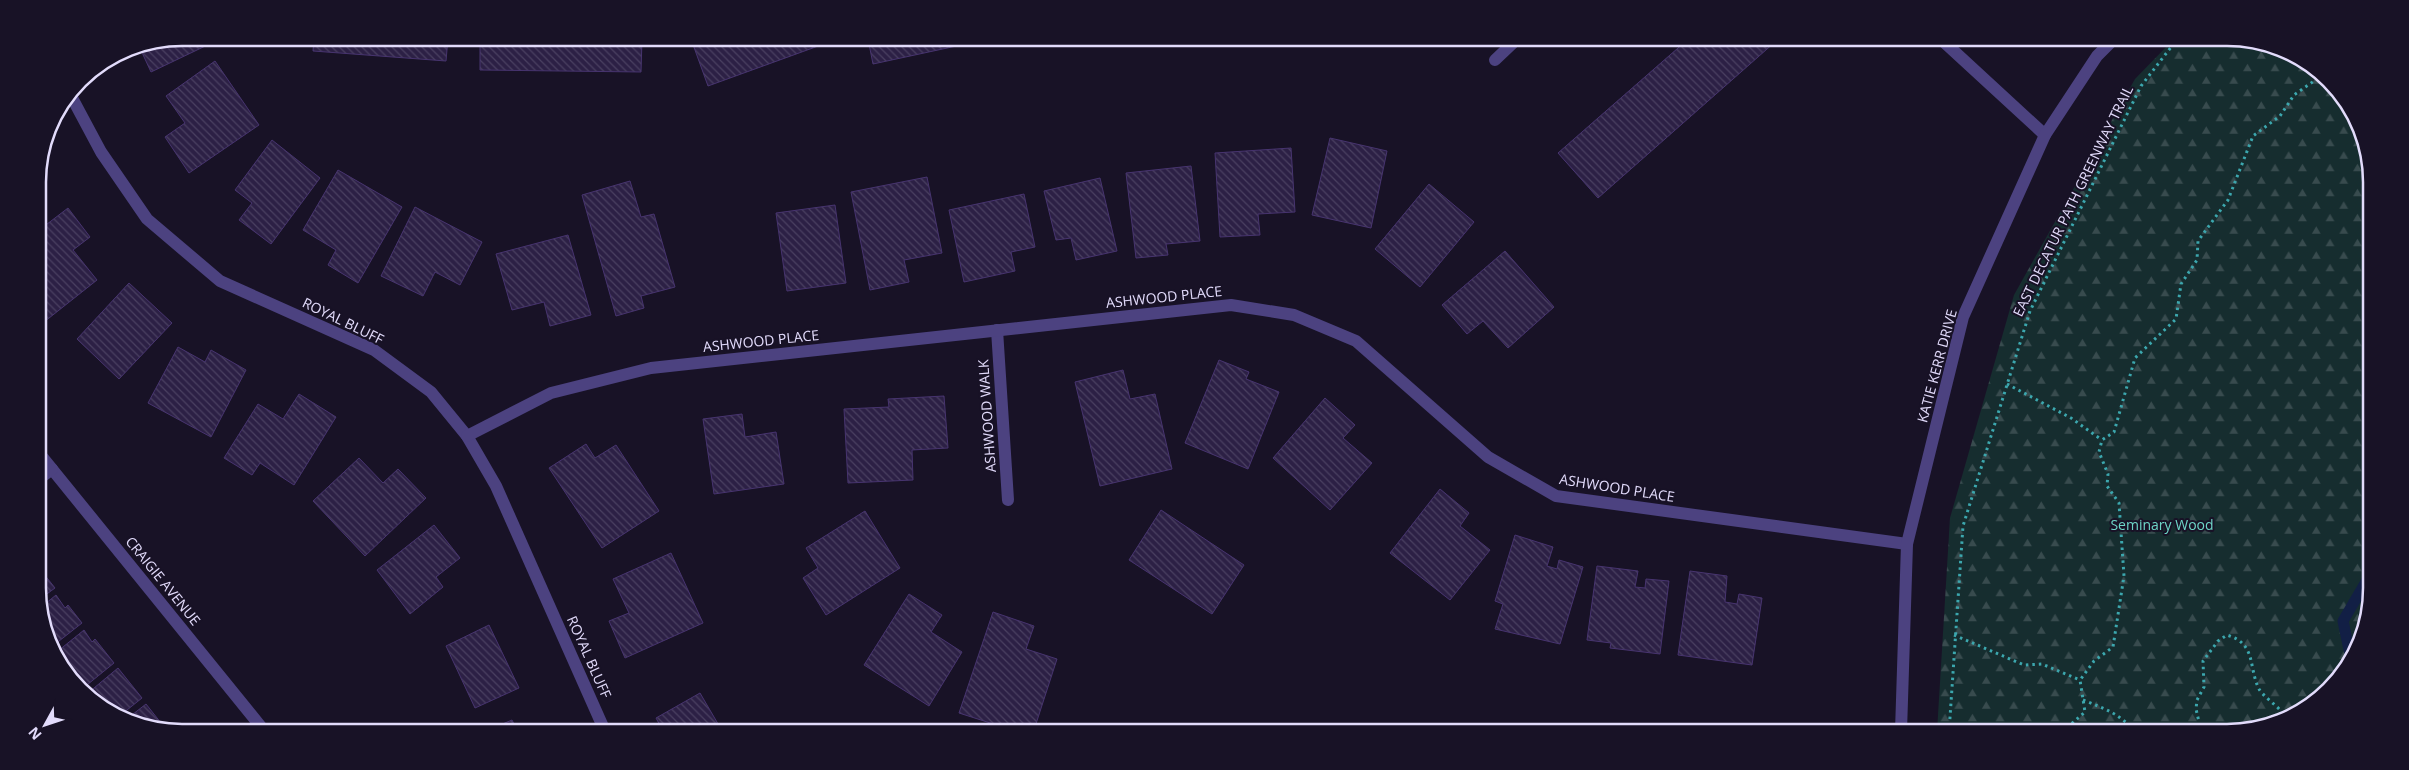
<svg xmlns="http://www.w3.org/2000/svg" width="2409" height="770" font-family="'Open Sans',sans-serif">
<defs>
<pattern id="forest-firs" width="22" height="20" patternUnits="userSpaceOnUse" patternTransform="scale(1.25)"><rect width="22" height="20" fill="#162d2f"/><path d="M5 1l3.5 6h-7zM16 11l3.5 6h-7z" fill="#384b4e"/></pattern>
<pattern id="building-back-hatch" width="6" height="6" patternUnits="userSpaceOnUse" patternTransform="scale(1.25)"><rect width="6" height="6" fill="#2c2045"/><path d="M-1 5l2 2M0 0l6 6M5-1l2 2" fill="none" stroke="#4a4061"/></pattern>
</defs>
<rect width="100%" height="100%" fill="#181226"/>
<path fill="url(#forest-firs)" d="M2171,42H2265L2336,86L2369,154L2367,626L2347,668L2315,703L2236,732H1937L1950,518L2014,295L2135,79Z"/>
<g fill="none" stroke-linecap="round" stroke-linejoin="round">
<path stroke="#121f45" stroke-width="11" d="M2351,659L2343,621L2367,580"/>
</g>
<g fill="url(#building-back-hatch)" stroke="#47346f">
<path d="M182,38L220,39L151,72L139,46Z"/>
<path d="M314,38H448L446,61L313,51Z"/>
<path d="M480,38L642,39L641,72L480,70Z"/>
<path d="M691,39H832V41L708,86Z"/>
<path d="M868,39H989L873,64Z"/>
<path d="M1686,41L1775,42L1598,198L1558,153Z"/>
<path d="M215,61L259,125L189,173L165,137L185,123L166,96Z"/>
<path d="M1330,138L1387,151L1371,228L1312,215Z"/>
<path d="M272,140L320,178L271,244L239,220L252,203L235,190Z"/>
<path d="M1291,148L1295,212L1258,214L1260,235L1220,237L1215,153Z"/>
<path d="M1191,166L1200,241L1166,244L1168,255L1136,258L1126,173Z"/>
<path d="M338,170L402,207L358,283L328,265L336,250L303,230Z"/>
<path d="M927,177L942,253L904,260L909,282L870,290L851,192Z"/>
<path d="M1100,178L1117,251L1076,260L1071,238L1056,240L1044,191Z"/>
<path d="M630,181L641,217L654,214L675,287L641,296L644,308L616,316L582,195Z"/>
<path d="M1429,184L1474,222L1420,287L1375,249Z"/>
<path d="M1024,194L1035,247L1011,252L1015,271L964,282L949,210Z"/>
<path d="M835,205L846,283L787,291L776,213Z"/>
<path d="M415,207L482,242L460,285L435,272L423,296L381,276Z"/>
<path d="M68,208L90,237L73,250L97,280L39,326L38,231Z"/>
<path d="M568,235L591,315L550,326L544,302L512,310L496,254Z"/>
<path d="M1505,251L1554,307L1508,348L1483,321L1467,334L1442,305Z"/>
<path d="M129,283L172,323L119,379L77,339Z"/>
<path d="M178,347L205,362L211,350L246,370L211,437L148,403Z"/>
<path d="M1219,360L1249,372L1246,379L1279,392L1248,469L1185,443Z"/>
<path d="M1123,370L1130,399L1155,394L1172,469L1100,486L1075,382Z"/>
<path d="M299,394L336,417L294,485L260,463L252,475L224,458L258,404L283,419Z"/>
<path d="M944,396L948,448L912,450L913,480L848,483L844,409L889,407L888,399Z"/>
<path d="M1325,398L1355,425L1343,438L1372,463L1330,510L1273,458Z"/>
<path d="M742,414L745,437L776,432L784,484L714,494L703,419Z"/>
<path d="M586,444L595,458L616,445L659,511L602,548L549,468Z"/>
<path d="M359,458L383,483L398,469L426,498L365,556L313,501Z"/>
<path d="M1440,489L1469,513L1460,526L1490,550L1450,600L1390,553Z"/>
<path d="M1161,510L1244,565L1212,614L1129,560Z"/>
<path d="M865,511L900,568L826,615L803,578L818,568L806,548Z"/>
<path d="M434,525L460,558L436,577L443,587L410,614L377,570Z"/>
<path d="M1515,535L1553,547L1547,566L1557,569L1559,560L1583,567L1560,644L1495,629L1503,604L1495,601Z"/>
<path d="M671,553L703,623L625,658L609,621L629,613L613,579Z"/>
<path d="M1597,566L1638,571L1635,587L1645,588L1646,579L1669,581L1660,654L1610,648L1611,643L1587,640Z"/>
<path d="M40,569L55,588L40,599Z"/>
<path d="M1690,571L1727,576L1725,602L1737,604L1739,594L1762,598L1752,665L1678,655Z"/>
<path d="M909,594L942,615L931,632L962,652L929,706L864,665Z"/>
<path d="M56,595L65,608L68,605L82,623L54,645L40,616V608Z"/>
<path d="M993,612L1034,626L1026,649L1057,659L1034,730L1009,729L959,713Z"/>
<path d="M489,625L519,688L475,708L446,646Z"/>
<path d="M84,630L92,642L95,639L114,663L82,689L73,684L58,651Z"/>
<path d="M118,668L142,698L122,714L88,693Z"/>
<path d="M700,693L721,729H662L656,718Z"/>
<path d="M146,704L165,728H144L128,718Z"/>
<path d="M512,720L516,728H493Z"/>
</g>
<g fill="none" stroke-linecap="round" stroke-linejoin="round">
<g stroke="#3ca7ae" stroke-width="3" stroke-dasharray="2.5 4" stroke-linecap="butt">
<path d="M2007,384L2071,418L2102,440"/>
<path d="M1954,635L2024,665L2042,664L2080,680"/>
<path d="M2083,700C2103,708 2121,714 2135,732"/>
<path d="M1949,732L1963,526L2030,311L2141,86L2175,42"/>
<path d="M2062,732L2085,712L2080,680L2094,661L2113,647L2124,576L2119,503L2107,486L2108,474L2099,452L2102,440L2114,432L2135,358L2176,319L2181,284L2197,260L2198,241L2228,200L2253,136L2280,116L2294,95L2314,81L2318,75"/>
<path d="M2198,732L2199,722L2196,709L2197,700L2204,687L2203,661L2218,641L2227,635C2257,644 2248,667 2259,689C2263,696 2275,704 2281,711V715"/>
</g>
<g stroke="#4c4280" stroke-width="12">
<path d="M1944,42L2045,135"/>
<path d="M1495,60L1515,41"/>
<path d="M70,94L101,152L147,219L220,281L374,350L431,392L467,436L496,486L604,729"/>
<path d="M997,330L1008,500"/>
<path d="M467,436L551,393L651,368L1231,305L1294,315L1356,341L1488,457L1556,496L1907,544"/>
<path d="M39,453L262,728"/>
<path d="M39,479L52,469"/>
<path d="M1901,731L1907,544L1963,317L2045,135L2097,56L2111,42"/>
</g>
</g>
<g text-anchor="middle" stroke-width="4" stroke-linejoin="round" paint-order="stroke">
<g font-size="14" fill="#e2dbfb" stroke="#181226">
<text transform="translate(2073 201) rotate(-64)" y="5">EAST DECATUR PATH GREENWAY TRAIL</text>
<text transform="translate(1164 297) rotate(-6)" y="5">ASHWOOD PLACE</text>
<text transform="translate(343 321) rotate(26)" y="5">ROYAL BLUFF</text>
<text transform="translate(761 341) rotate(-6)" y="5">ASHWOOD PLACE</text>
<text transform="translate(1937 366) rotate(-75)" y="5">KATIE KERR DRIVE</text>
<text transform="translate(987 416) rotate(-94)" y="5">ASHWOOD WALK</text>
<text transform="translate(1617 488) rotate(9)" y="5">ASHWOOD PLACE</text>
<text transform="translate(163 581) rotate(51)" y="5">CRAIGIE AVENUE</text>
<text transform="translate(589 657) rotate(66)" y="5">ROYAL BLUFF</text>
</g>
<g font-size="14" fill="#6dd5c7" stroke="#181226">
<text x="2162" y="530">Seminary Wood</text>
</g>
</g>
<path d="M0 0H2409V770H0ZM182 46H2227A136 136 0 0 1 2363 182V588A136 136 0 0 1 2227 724H182A136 136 0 0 1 46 588V182A136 136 0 0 1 182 46Z" fill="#181226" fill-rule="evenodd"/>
<path fill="none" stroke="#e2dbfb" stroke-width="2.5" d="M182 46H2227A136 136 0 0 1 2363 182V588A136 136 0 0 1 2227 724H182A136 136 0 0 1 46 588V182A136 136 0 0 1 182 46Z"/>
<g transform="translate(45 725) rotate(230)" stroke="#181226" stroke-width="4" paint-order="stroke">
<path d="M0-4L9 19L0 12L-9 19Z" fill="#e2dbfb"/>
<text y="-8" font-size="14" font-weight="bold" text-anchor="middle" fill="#e2dbfb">N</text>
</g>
</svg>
